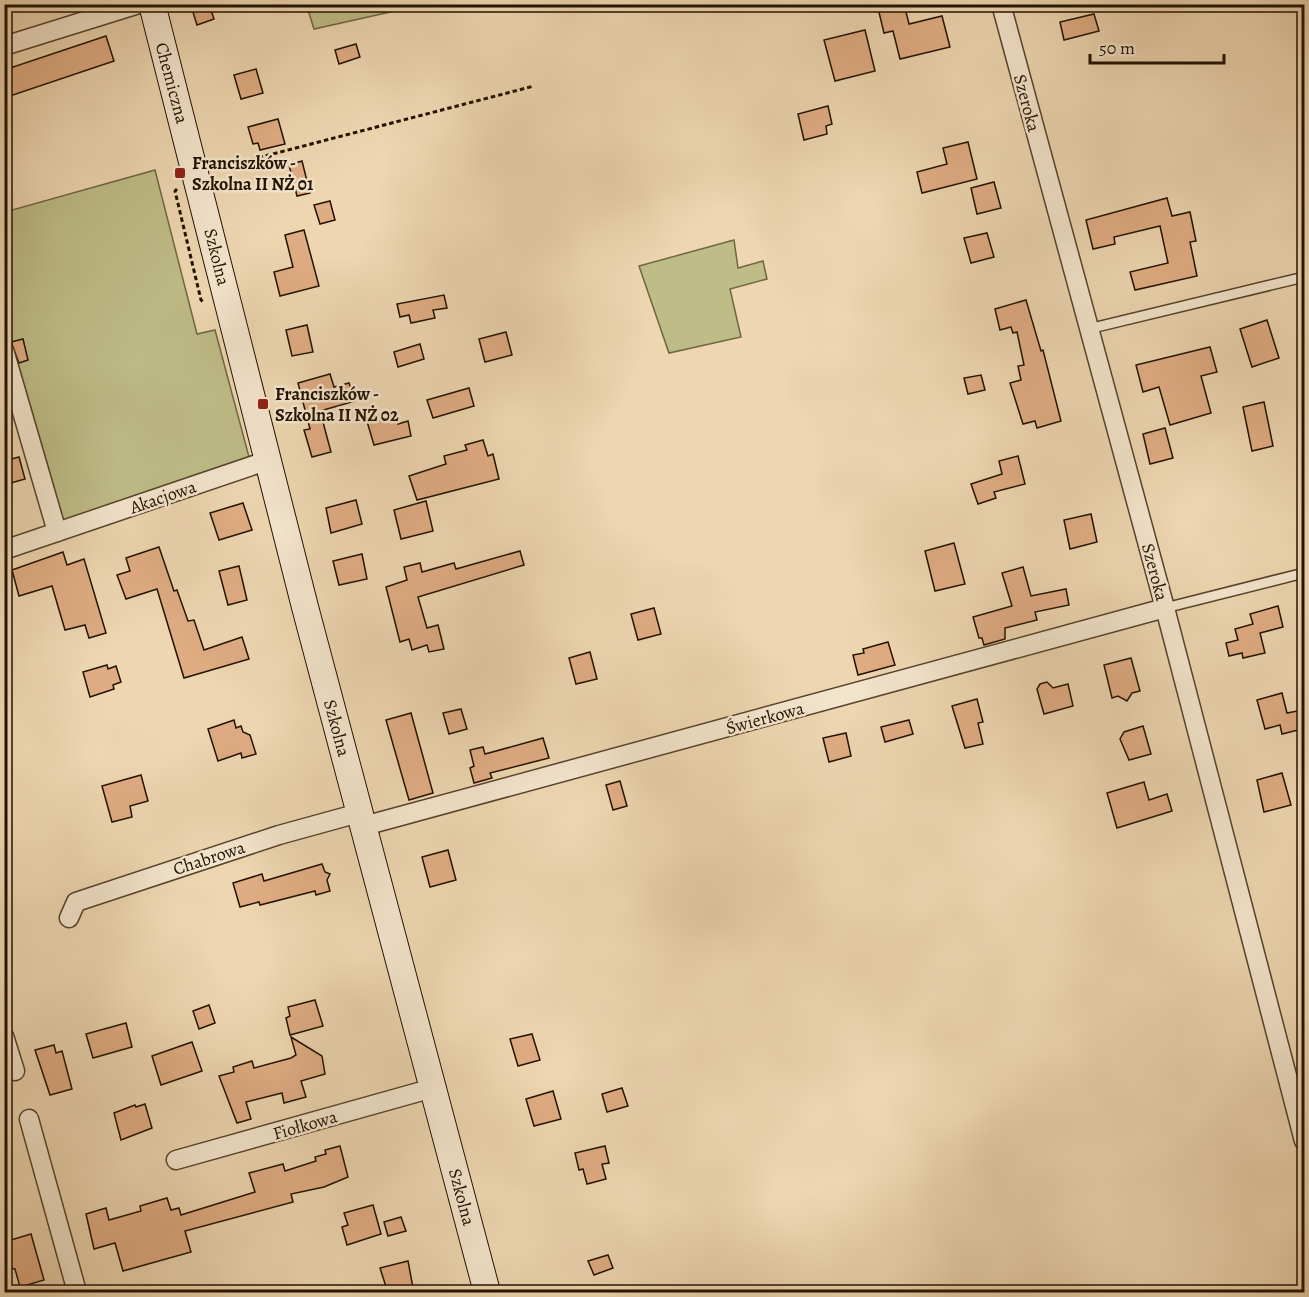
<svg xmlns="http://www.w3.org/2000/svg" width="1309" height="1297" font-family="Alegreya,serif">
<rect width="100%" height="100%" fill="#edd6b0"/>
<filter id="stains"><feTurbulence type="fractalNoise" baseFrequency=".00333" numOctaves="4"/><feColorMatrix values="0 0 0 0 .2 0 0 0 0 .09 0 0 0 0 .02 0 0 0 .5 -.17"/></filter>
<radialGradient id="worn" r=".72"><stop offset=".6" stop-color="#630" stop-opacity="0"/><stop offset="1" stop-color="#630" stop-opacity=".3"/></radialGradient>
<g fill="#bebc87" stroke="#706744" stroke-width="1.5">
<path d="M315,4H422V5L314,29L307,7Z"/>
<path d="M155,170L197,334L215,330L249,457L64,522L5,319V212Z"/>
<path d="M734,240L738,268L763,261L767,279L730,289L741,337L669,353L639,266Z"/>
</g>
<g fill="#e0ac83" stroke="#221200" stroke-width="1.5">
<path d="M209,4L214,19L197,25L192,9Z"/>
<path d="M895,4H904L909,24L942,16L950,47L900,59L893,31L884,33L878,8Z"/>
<path d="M1094,14L1099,31L1064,40L1060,22Z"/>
<path d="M865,30L875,71L835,81L824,40Z"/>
<path d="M106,36L114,61L4,98V70Z"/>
<path d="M356,44L360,57L339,64L335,50Z"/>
<path d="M256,69L263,93L241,99L234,75Z"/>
<path d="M828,106L832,124L826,126L827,134L804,140L798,114Z"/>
<path d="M278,119L285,144L260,150L258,143L253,144L248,127Z"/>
<path d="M968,142L977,179L922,193L917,172L947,164L943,148Z"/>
<path d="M302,161L310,193L297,196L289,165Z"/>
<path d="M994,182L1001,208L977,214L971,188Z"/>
<path d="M1167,198L1172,216L1190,212L1196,241L1190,242L1197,276L1135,290L1130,272L1168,263L1160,226L1114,237L1115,244L1093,249L1086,220Z"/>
<path d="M330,201L335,220L320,224L314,205Z"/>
<path d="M304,230L319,286L280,296L274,272L293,267L285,235Z"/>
<path d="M987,233L994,257L971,263L964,238Z"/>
<path d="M444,295L447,308L433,310L435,318L411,323L409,315L400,317L397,304Z"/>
<path d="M1026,300L1041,351L1043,350L1061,421L1037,428L1035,421L1023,424L1010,383L1021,380L1018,366L1024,365L1017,332L1013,333L1011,327L1000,330L995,309Z"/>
<path d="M1267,320L1279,358L1252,367L1240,329Z"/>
<path d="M307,325L313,352L292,356L286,330Z"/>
<path d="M506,332L512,355L485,362L479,339Z"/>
<path d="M23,339L28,360L19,363L11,342Z"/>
<path d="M420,344L424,359L398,367L394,352Z"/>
<path d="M1210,347L1217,372L1201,376L1211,413L1170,425L1159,387L1143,392L1136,365Z"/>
<path d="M330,374L334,387L349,383L355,401L320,411L331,452L312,457L304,430L310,429L298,383Z"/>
<path d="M981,375L985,390L968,394L964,378Z"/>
<path d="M469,388L474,406L433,418L427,400Z"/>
<path d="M1264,402L1273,446L1252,451L1243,407Z"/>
<path d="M394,411L398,424L408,421L411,436L374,445L366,418Z"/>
<path d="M1165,428L1173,458L1150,464L1143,434Z"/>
<path d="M483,440L488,456L493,454L499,479L417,500L409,476L446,464L444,456L467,450L465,445Z"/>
<path d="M1018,456L1025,484L994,492L996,498L978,504L971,484L1002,474L999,461Z"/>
<path d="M19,457L25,479L4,485V461Z"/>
<path d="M356,500L362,524L331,533L326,508Z"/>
<path d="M426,501L433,531L401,539L394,510Z"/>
<path d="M243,503L252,530L219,540L210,513Z"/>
<path d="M1091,514L1097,542L1070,549L1064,520Z"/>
<path d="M954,543L965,584L935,591L925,551Z"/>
<path d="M159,547L174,591L177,590L188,621L194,620L204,650L242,637L249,659L184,678L157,589L126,599L117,575L130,571L126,558Z"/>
<path d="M520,551L524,565L418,597L427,628L438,625L444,649L429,652L427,645L412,650L409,639L400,642L386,587L407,580L404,567L420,563L422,572L454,563L456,569Z"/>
<path d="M63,552L67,565L84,559L106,633L89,638L85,625L65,630L52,586L19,596L12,570Z"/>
<path d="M362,554L367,579L339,585L333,561Z"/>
<path d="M239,566L247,600L228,605L219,571Z"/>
<path d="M1023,567L1031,596L1066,589L1069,605L1035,612L1037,620L1005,628V639L984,645L982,638H979L973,617L1012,606L1002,573Z"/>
<path d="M1278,606L1283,627L1260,633L1265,653L1243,658L1242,653L1229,656L1226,643L1238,640L1235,629L1253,624L1250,614Z"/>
<path d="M654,608L661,634L638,640L631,614Z"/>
<path d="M888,642L895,665L858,675L853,655L864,653L863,649Z"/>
<path d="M590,652L597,679L576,684L569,658Z"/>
<path d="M1131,658L1140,691L1132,693L1127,701L1118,696L1112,698L1104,665Z"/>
<path d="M107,665L108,669L116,666L121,682L113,685L114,689L90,697L83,672Z"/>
<path d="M1047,682L1053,688L1068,684L1073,706L1044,714L1037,689L1040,684Z"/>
<path d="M1282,693L1287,713L1297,711L1302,729L1282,734L1280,725L1265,729L1257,700Z"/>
<path d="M977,699L983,722L978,723L983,744L965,748L952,706Z"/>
<path d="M461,709L467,729L449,734L443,713Z"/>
<path d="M411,713L433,793L409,800L386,720Z"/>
<path d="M234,720L236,728L241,726L243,732L250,735L256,754L242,758L241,753L218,761L208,729Z"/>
<path d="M909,720L913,734L885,742L881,727Z"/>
<path d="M1143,726L1151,754L1129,760L1120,739L1124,732Z"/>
<path d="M846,733L851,756L829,762L823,738Z"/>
<path d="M543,738L549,758L490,773L492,778L474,783L470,768L474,766L470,750L483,747L485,754Z"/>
<path d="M1282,773L1291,805L1264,812L1257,780Z"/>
<path d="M141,775L148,801L130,806L132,817L112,822L102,786Z"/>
<path d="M620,781L627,806L613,810L606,785Z"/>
<path d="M1144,782L1149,800L1167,794L1172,811L1117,828L1107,793Z"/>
<path d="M448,850L456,880L430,887L422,857Z"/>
<path d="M322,864L325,872L330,874L327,880L330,891L316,895L315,891L260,905L259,902L240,907L233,883L262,874L264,881Z"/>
<path d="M315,1000L323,1026L290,1035L286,1018L290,1016L288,1007Z"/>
<path d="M209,1005L215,1023L199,1029L193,1011Z"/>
<path d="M126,1023L132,1047L93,1058L86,1034Z"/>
<path d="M532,1034L540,1060L518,1066L510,1039Z"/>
<path d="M291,1037L322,1056L325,1074L301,1081L306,1097L284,1103L282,1093L246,1102L251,1119L237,1123L219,1076L234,1072L233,1067L252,1061L254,1068L291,1058L296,1055Z"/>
<path d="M192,1042L202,1071L161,1085L152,1056Z"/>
<path d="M54,1045L56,1053L62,1051L72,1089L50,1095L35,1050Z"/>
<path d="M622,1088L628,1106L607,1112L602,1094Z"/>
<path d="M553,1091L561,1119L534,1126L526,1099Z"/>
<path d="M145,1104L152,1128L121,1140L114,1113L135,1105L136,1107Z"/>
<path d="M340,1146L348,1177L324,1187L291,1194L293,1202L185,1231L191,1252L123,1271L115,1243L94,1249L86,1214L106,1208L109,1220L141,1211L140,1206L167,1198L171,1210L179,1208L181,1215L255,1192L249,1173L283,1164L285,1171L316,1161L315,1157L326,1154L325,1150Z"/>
<path d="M605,1146L609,1163L602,1164L606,1179L587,1184L583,1169L579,1170L575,1153Z"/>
<path d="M373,1205L381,1234L347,1245L342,1227L348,1225L344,1213Z"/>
<path d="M401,1217L406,1231L388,1236L384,1222Z"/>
<path d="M31,1234L44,1280L20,1287L15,1269L8,1268L4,1242Z"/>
<path d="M608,1255L613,1268L594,1275L588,1261Z"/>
<path d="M408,1261L414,1293H388L380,1268Z"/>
</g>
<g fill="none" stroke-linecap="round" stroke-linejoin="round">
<g stroke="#55432c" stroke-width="12">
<g id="lane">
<path d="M1088,329L1304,277"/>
<path d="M1165,608L1304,573"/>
</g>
</g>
<g stroke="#55432c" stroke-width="21">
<g id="street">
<path d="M1001,4L1165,608L1304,1141"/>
<path d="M4,46L139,4"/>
<path d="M4,350L57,532"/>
<path d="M4,550L269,460"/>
<path d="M364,826L1165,608"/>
<path d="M69,918L76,902L279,835L348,816L359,810"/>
<path d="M4,1036L15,1071"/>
<path d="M29,1119L77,1292"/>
<path d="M176,1160L433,1088"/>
</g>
</g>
<g stroke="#221200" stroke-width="28">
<path id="secondary" d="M152,4L305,607L487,1292"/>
</g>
<g stroke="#221200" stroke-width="3" stroke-dasharray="4.5 3" stroke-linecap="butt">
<path d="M215,169L534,86"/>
<path d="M177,189L175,191L201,300L205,303"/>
</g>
<use href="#lane" stroke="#f3e4cc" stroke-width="9"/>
<use href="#street" stroke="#f3e4cc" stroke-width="18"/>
<use href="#secondary" stroke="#f3e4cc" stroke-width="26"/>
</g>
<g fill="#8f2418" stroke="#f3e4cc" stroke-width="2">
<rect x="174" y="167" width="12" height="12" rx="3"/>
<rect x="257" y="398" width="12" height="12" rx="3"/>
</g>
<g text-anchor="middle" stroke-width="5" stroke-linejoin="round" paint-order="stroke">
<g font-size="18" fill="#221200" stroke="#f3e4cc">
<text transform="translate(172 83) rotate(75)" y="6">Chemiczna</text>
<text transform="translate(1027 103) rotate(75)" y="6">Szeroka</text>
<text transform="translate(217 257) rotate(76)" y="6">Szkolna</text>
<text transform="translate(163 497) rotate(-19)" y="6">Akacjowa</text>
<text transform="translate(1155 572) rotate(75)" y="6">Szeroka</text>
<text transform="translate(765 718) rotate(-15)" y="6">Świerkowa</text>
<text transform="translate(337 728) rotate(75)" y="6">Szkolna</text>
<text transform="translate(209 858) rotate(-18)" y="6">Chabrowa</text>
<text transform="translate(305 1125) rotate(-16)" y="6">Fiołkowa</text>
<text transform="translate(462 1197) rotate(75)" y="6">Szkolna</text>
</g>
<g font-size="18" font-weight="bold" fill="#221200" stroke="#f3e4cc" text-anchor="start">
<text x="192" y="169">Franciszków -<tspan x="192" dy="21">Szkolna II NŻ 01</tspan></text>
<text x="275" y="400">Franciszków -<tspan x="275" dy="21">Szkolna II NŻ 02</tspan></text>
</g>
</g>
<rect width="1309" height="1297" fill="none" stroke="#edd6b0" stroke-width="24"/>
<rect x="6" y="6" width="1297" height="1285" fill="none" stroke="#221200" stroke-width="3"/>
<rect x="12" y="12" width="1285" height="1273" fill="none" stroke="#221200" stroke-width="1.5"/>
<path d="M1090 54v9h134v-9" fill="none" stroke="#221200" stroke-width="3"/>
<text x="1099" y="54" font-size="18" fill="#221200" stroke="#f3e4cc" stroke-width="4.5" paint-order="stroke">50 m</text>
<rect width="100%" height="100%" filter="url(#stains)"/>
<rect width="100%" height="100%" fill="url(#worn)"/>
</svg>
